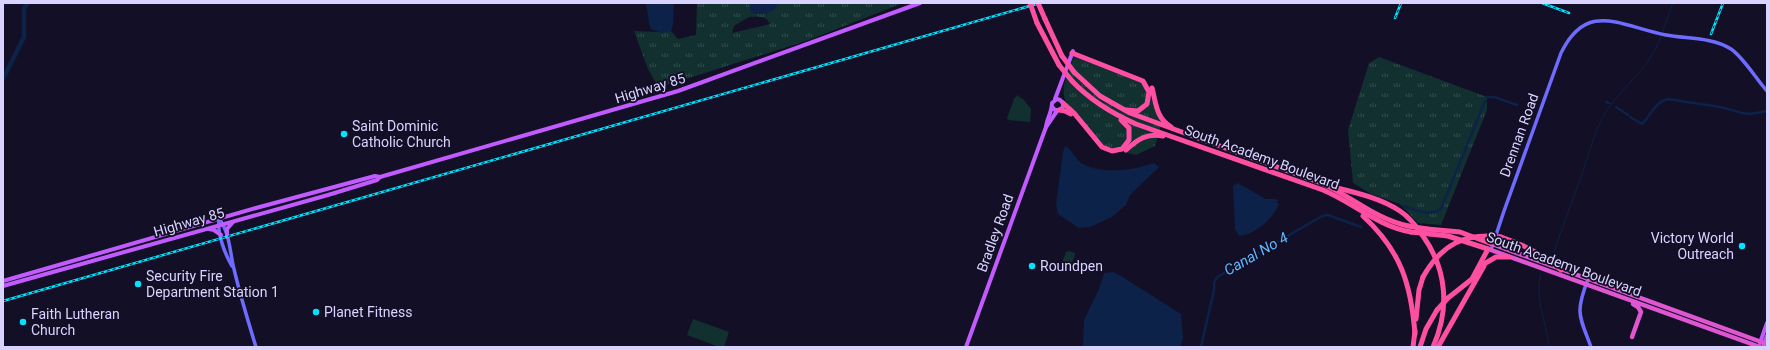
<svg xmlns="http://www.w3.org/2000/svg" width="1770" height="350" font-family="Roboto,sans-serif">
<defs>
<pattern id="grass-tufts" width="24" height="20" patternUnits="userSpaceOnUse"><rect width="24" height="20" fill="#12302f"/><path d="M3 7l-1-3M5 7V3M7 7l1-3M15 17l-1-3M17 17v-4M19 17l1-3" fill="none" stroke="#344d4e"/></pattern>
</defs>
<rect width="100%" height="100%" fill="#130f26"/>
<g fill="url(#grass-tufts)" fill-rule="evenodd">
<path d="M697,3H903L806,41L667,85H657L648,69L634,31L657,32L671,31L678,39L696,35ZM749,17C757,17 766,15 770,24L732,33L734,26Z"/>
<path d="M1379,57L1487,97V110L1441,225L1418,223L1400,204L1371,194L1353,183L1348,130L1369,63Z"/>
<path d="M1078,58L1140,81L1147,90L1162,122L1155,146L1136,155L1111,149L1102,144L1067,104C1059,89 1068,74 1073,59Z"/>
</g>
<g fill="#12302f">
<path d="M1017,95L1024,100L1031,109L1030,122L1008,120L1007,118L1014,99Z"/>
<path d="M1069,251L1075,253V255L1070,268L1066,269L1061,265L1066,252Z"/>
<path d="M693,319L729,332L724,347H719L687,335Z"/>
</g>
<g fill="#0c2248">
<path d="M645,3H674L673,25L671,31L661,33L651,29C647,20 649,11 645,3Z"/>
<path d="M749,3H777C777,14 759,16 751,12Z"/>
<path d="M1065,146C1073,150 1075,160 1083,164C1103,175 1133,170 1154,163L1159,167L1130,195L1126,205L1112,217L1090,227L1079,228L1058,214L1056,204L1063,152Z"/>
<path d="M1238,183L1266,199H1276L1278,201L1276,202L1279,204C1273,219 1255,235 1239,236L1235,229L1233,186Z"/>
<path d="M1113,272L1121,276L1181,314L1183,338L1180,347H1083L1084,320L1099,289L1104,273Z"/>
</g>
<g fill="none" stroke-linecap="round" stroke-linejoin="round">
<g stroke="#0c2248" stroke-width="1">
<path d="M1662,33L1673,3"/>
<path d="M1554,251C1564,225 1573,198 1583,171C1589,153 1594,134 1603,117C1620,86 1648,73 1661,36"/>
<path d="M1541,274C1534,297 1546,322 1549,345"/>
</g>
<g stroke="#0c2248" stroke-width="2.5">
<path d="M1487,97H1494L1517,105"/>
<path d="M1606,102L1609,103"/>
<path d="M1616,107L1628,115"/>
<path d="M1630,117L1642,124C1651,115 1655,102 1668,99L1720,107L1742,113L1750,114L1767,111"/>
<path d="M1404,206C1416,210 1429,217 1441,209L1485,101"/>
<path d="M1201,347L1214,290V283L1217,277L1322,216L1328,215L1361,227"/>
</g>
<path stroke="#0c2248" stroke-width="4.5" d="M3,79L24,37V8L28,3"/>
<g stroke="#6f6bff" stroke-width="3.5">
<path d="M219,219C230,232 230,254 234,269C240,295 248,321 256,347"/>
<path d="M219,219C217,234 225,254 232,266"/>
<path d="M1491,250L1504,211L1561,53C1587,0 1620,26 1666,35C1687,39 1712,37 1731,49C1744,58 1756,79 1767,91"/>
<path d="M1588,279C1575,313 1579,315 1591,347"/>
</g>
<g stroke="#c25bff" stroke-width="4">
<path d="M1055,99L1073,51"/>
<path d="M1046,127L1057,111"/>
<path d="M209,229L214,230L221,235"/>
<path d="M227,237V229L233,222"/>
<path d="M3,281L256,208L375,176L380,177"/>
<path d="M3,286L328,195L377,180L380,177L678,91L920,3"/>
<path d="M1760,343L1767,323"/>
<path d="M966,347L1046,127C1047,118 1052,112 1052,103L1057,99L1060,100L1063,103V107L1059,110H1055L1052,107"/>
<path d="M1763,347L1767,336"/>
</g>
<g stroke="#e055d1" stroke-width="4.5">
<path d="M1492,244L1767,344"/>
<path d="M1491,250L1760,347"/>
<path d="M1632,337L1641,312L1638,307L1633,304"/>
</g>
<g stroke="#ff4fa3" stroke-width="5">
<path d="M1045,19L1062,56"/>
<path d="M1037,23L1059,65"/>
<path d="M1072,53L1143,81L1149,92L1147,104L1138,111L1126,110"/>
<path d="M1074,72L1100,96L1130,113L1321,183C1351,196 1375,219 1408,226"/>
<path d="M1072,81C1090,100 1111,113 1136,124L1323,190C1354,203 1377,226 1411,232"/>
<path d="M1152,88C1156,103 1156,118 1171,127"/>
<path d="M1063,103L1074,113L1102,147L1112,151L1122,149L1129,140V128L1121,120"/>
<path d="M1059,110L1065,111L1071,114"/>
<path d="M1126,150C1138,139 1147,133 1163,136"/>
<path d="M1337,188C1358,193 1382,199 1400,211C1409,217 1417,227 1423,236C1447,270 1450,309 1433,347"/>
<path d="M1363,216C1401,251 1411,284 1415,334"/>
<path d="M1427,229L1460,232L1492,244"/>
<path d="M1430,234L1448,236L1488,249L1472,279L1448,298"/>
<path d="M1501,237C1522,244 1544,255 1561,270"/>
<path d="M1484,264L1496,257H1509"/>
<path d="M1416,319L1419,290L1423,277"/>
<path d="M1413,347L1415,331"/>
<path d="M1420,347L1426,329L1437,310"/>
<path d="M1438,347L1484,266"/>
</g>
<g stroke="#00e5ff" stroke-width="2.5">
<g id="rail">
<path d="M1542,3L1569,13"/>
<path d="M1395,18L1401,3"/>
<path d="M1711,34L1723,3"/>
<path d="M3,301L1040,3"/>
</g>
</g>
<use href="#rail" stroke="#130f26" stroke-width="1" stroke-dasharray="3" stroke-linecap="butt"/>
<g stroke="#ff4fa3" stroke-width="5">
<path d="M1030,3L1037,23"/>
<path d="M1038,3L1045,19"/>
<path d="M1062,56L1074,72"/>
<path d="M1059,65L1072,81"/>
<path d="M1408,226L1427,229"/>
<path d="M1411,232L1430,234"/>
<path d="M1423,277C1441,245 1465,232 1501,237"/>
<path d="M1437,310L1448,298"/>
</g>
</g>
<g fill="#00e5ff" stroke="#130f26" stroke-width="1.5">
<circle cx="344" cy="134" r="4"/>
<circle cx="1742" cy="246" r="4"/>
<circle cx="1032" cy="266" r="4"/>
<circle cx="138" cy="284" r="4"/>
<circle cx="316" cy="312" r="4"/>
<circle cx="23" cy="322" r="4"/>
</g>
<g text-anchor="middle" stroke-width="3.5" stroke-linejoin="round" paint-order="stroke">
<g font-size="14" fill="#d9d4ff" stroke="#130f26">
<text transform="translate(650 88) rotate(-17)" y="5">Highway 85</text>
<text transform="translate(1519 135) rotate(-70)" y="5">Drennan Road</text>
<text transform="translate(1262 157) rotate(20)" y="5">South Academy Boulevard</text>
<text transform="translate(189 222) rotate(-16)" y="5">Highway 85</text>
<text transform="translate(995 233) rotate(-70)" y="5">Bradley Road</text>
<text transform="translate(1564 264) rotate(20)" y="5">South Academy Boulevard</text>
</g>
<g font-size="14" fill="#d9d4ff" stroke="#130f26" text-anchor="start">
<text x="352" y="131">Saint Dominic<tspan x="352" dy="16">Catholic Church</tspan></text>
<text x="1734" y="243" text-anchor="end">Victory World<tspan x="1734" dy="16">Outreach</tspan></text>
<text x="1040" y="271">Roundpen</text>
<text x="146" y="281">Security Fire<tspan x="146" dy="16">Department Station 1</tspan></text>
<text x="324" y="317">Planet Fitness</text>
<text x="31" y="319">Faith Lutheran<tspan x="31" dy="16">Church</tspan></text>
</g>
<g font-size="15" font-style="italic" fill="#62b6ff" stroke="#130f26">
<text transform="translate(1256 254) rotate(-30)" y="5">Canal No 4</text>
</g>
</g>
<rect width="1770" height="350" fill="none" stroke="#d9d4ff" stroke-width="8"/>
</svg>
